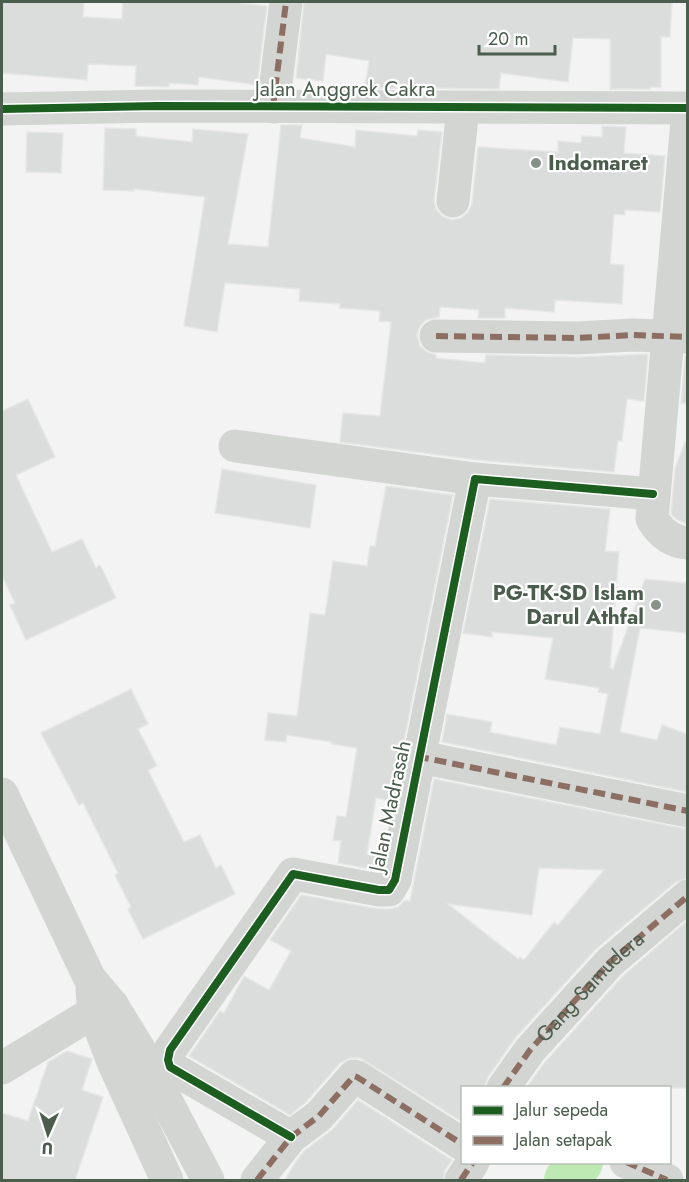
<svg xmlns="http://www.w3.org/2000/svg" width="689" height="1182" font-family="Jost,sans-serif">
<rect width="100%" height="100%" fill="#f3f3f3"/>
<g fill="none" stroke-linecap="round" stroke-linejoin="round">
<path stroke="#bee9b3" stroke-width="46" d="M567,1180L580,1162"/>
</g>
<g fill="#dadddb" stroke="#e5e6e5" stroke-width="1.5" fill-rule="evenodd">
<path d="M2,2H84L83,17L122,19L123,2H241V3L267,6L257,85L199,77L198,85L169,83V87L135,86L136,66L88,64L87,80L2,73Z"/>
<path d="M304,2H672L670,37H661V87H650V89H610V39L573,38L568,82L501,73L499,89L417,88L398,85V88H372L365,87L369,61L326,54L323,81L296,78Z"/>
<path d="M281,125H302L300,138L355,147L356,130L417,136L418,130L442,132L434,200L436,209L442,216L452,220L461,218L468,212L472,204L478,147L558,152V141L581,143L582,136L602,137V126L626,127L624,153L665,156L660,212L625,210V215L614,214L610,264L624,265L622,304L555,300L554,312L505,308V318H478L479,310L440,307L439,317L426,320L420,326L417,335L420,346L427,352L436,355V358L485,363L486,355L577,357L648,354L644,401L627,399L622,441H618L614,472L477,460L340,442L343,413L380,416L391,322L379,321L380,311L340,308V304L299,301L300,289L225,283L217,332L184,326L205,197L134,189V191L103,190L105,128L136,129V136L192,142L193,129L248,134L228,244L268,247Z"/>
<path d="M27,132L63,133L61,173L26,172Z"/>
<path d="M685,356H687V404L681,403Z"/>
<path d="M28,399L55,457L16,475L52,552L82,539L96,568L100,565L116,598L26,640L10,605L15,603L2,576V411Z"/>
<path d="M685,442H687V524L678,520L671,514L675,469Z"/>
<path d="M222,469L316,485L310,528L215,513Z"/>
<path d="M386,486L453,495L392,801L376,798L367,854L378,856L376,870L338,863L341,841L333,840L337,816L346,817L357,748L331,744L332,742L287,735L286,742L265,740L268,713L297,716L310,613L325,615L333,561L367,566L370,546H375Z"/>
<path d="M490,499L610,509L605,551L619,552L610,668L613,669L645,579L687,583V633L640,628L620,732L657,740L662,725L687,734V792L442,742L447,714L492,722L490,732L556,745L560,727L600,734L608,694L598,692L599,688L545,679L553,638L492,632V637L463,633Z"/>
<path d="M131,689L148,724L138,729L157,766L148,770L184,842L200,835L216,868L221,865L235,894L143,939L128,909L131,907L115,875L118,873L83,803L79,805L41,733Z"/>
<path d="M434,779L687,829V878L676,882L596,949L516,1037L488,1077L484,1088H462V1122L360,1058H350L340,1063L306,1102L290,1115L189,1056L220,1011L224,1013L244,976L269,990L291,951L270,940L301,895L379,909H390L398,907L405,900L410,901ZM539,868L604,870L558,925L554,922L524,960L520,957L518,959L448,904L532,915Z"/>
<path d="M687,921V1088H526L545,1062L623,976Z"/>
<path d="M67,1051L92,1059L82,1090L103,1097L75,1180H2V1113L28,1121L48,1062Z"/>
<path d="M358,1100L452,1160L445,1170L443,1180H285L295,1163L304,1151L333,1129Z"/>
</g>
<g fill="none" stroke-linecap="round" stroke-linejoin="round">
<g stroke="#d2d5d2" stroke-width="33">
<path d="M273,107L286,2"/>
<path d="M2,109L157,106L688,108"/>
<path d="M688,110L652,519C660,532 672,542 688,543"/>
<path d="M453,201L463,108"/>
<path d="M436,336L577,338L633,335L688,337"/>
<path d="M235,446L475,479L653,494"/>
<path d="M420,757L688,811"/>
<path d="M2,794L90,979L112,1005L139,1049L208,1180"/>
<path d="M92,991L94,1012L113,1062L167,1180"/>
<path d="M2,1068L94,1012L112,1005"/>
<path d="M503,1088L530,1050L610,962L688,896"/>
<path d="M291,1137L170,1067L168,1060L170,1050L293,874L379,890H389L395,880L475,479"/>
<path d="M626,1162L667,1180"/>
<path d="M257,1180L291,1137L319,1116L354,1076L357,1077L462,1144"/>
<path d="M461,1180L473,1162"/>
</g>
<g stroke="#8d6e63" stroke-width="6" stroke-dasharray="12 6" stroke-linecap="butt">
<path d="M273,107L286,2"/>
<path d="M436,336L577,338L633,335L688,337"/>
<path d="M419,760L420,757L688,811"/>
<path id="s1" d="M503,1088L530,1050L610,962L688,896"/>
<path d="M626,1162L667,1180"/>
<path d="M257,1180L291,1137L319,1116L354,1076L357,1077L462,1144"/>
<path d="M461,1180L473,1162"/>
</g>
<g stroke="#fff" stroke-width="11">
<g id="cycleway">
<path d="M2,109L157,106L688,108"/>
<path d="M291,1137L170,1067L168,1060L170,1050L293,874L379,890H389L395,880L475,479L653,494"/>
</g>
</g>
<use href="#cycleway" stroke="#1b5e20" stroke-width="8"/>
</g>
<g fill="#869287" stroke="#fff" stroke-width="2">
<circle cx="536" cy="163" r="6"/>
<circle cx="656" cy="605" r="6"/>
</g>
<g text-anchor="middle" stroke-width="4.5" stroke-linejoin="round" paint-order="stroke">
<g font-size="21" fill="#4b5e4d" stroke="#fff">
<text x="345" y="96">Jalan Anggrek Cakra</text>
<text transform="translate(390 806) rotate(-78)" y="7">Jalan Madrasah</text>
<text dy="7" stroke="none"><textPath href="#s1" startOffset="134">Gang Samudera</textPath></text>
</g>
<g font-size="21" font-weight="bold" fill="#4b5e4d" stroke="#fff" text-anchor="start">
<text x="548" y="170">Indomaret</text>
<text x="644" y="600" text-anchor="end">PG-TK-SD Islam<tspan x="644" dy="24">Darul Athfal</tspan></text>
</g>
</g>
<rect width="689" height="1182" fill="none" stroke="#4b5e4d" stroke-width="6"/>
<rect x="461" y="1086" width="210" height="78" fill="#ffffff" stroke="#b7bfb8" stroke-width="1.5"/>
<rect x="473" y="1106" width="30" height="9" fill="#1b5e20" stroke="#b7bfb8" stroke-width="1.5"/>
<text x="515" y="1116" font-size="18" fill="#4b5e4d">Jalur sepeda</text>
<rect x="473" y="1136" width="30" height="9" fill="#8d6e63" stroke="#b7bfb8" stroke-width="1.5"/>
<text x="515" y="1146" font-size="18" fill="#4b5e4d">Jalan setapak</text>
<g transform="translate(48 1134) rotate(183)" stroke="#ffffff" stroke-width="4.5" paint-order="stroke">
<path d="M0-4.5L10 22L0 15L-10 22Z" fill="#4b5e4d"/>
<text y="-9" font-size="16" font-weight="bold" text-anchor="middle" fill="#4b5e4d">U</text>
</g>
<path d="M479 45v9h76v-9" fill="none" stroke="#4b5e4d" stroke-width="3"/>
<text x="488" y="45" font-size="18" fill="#4b5e4d" stroke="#ffffff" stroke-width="4.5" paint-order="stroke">20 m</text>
</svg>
